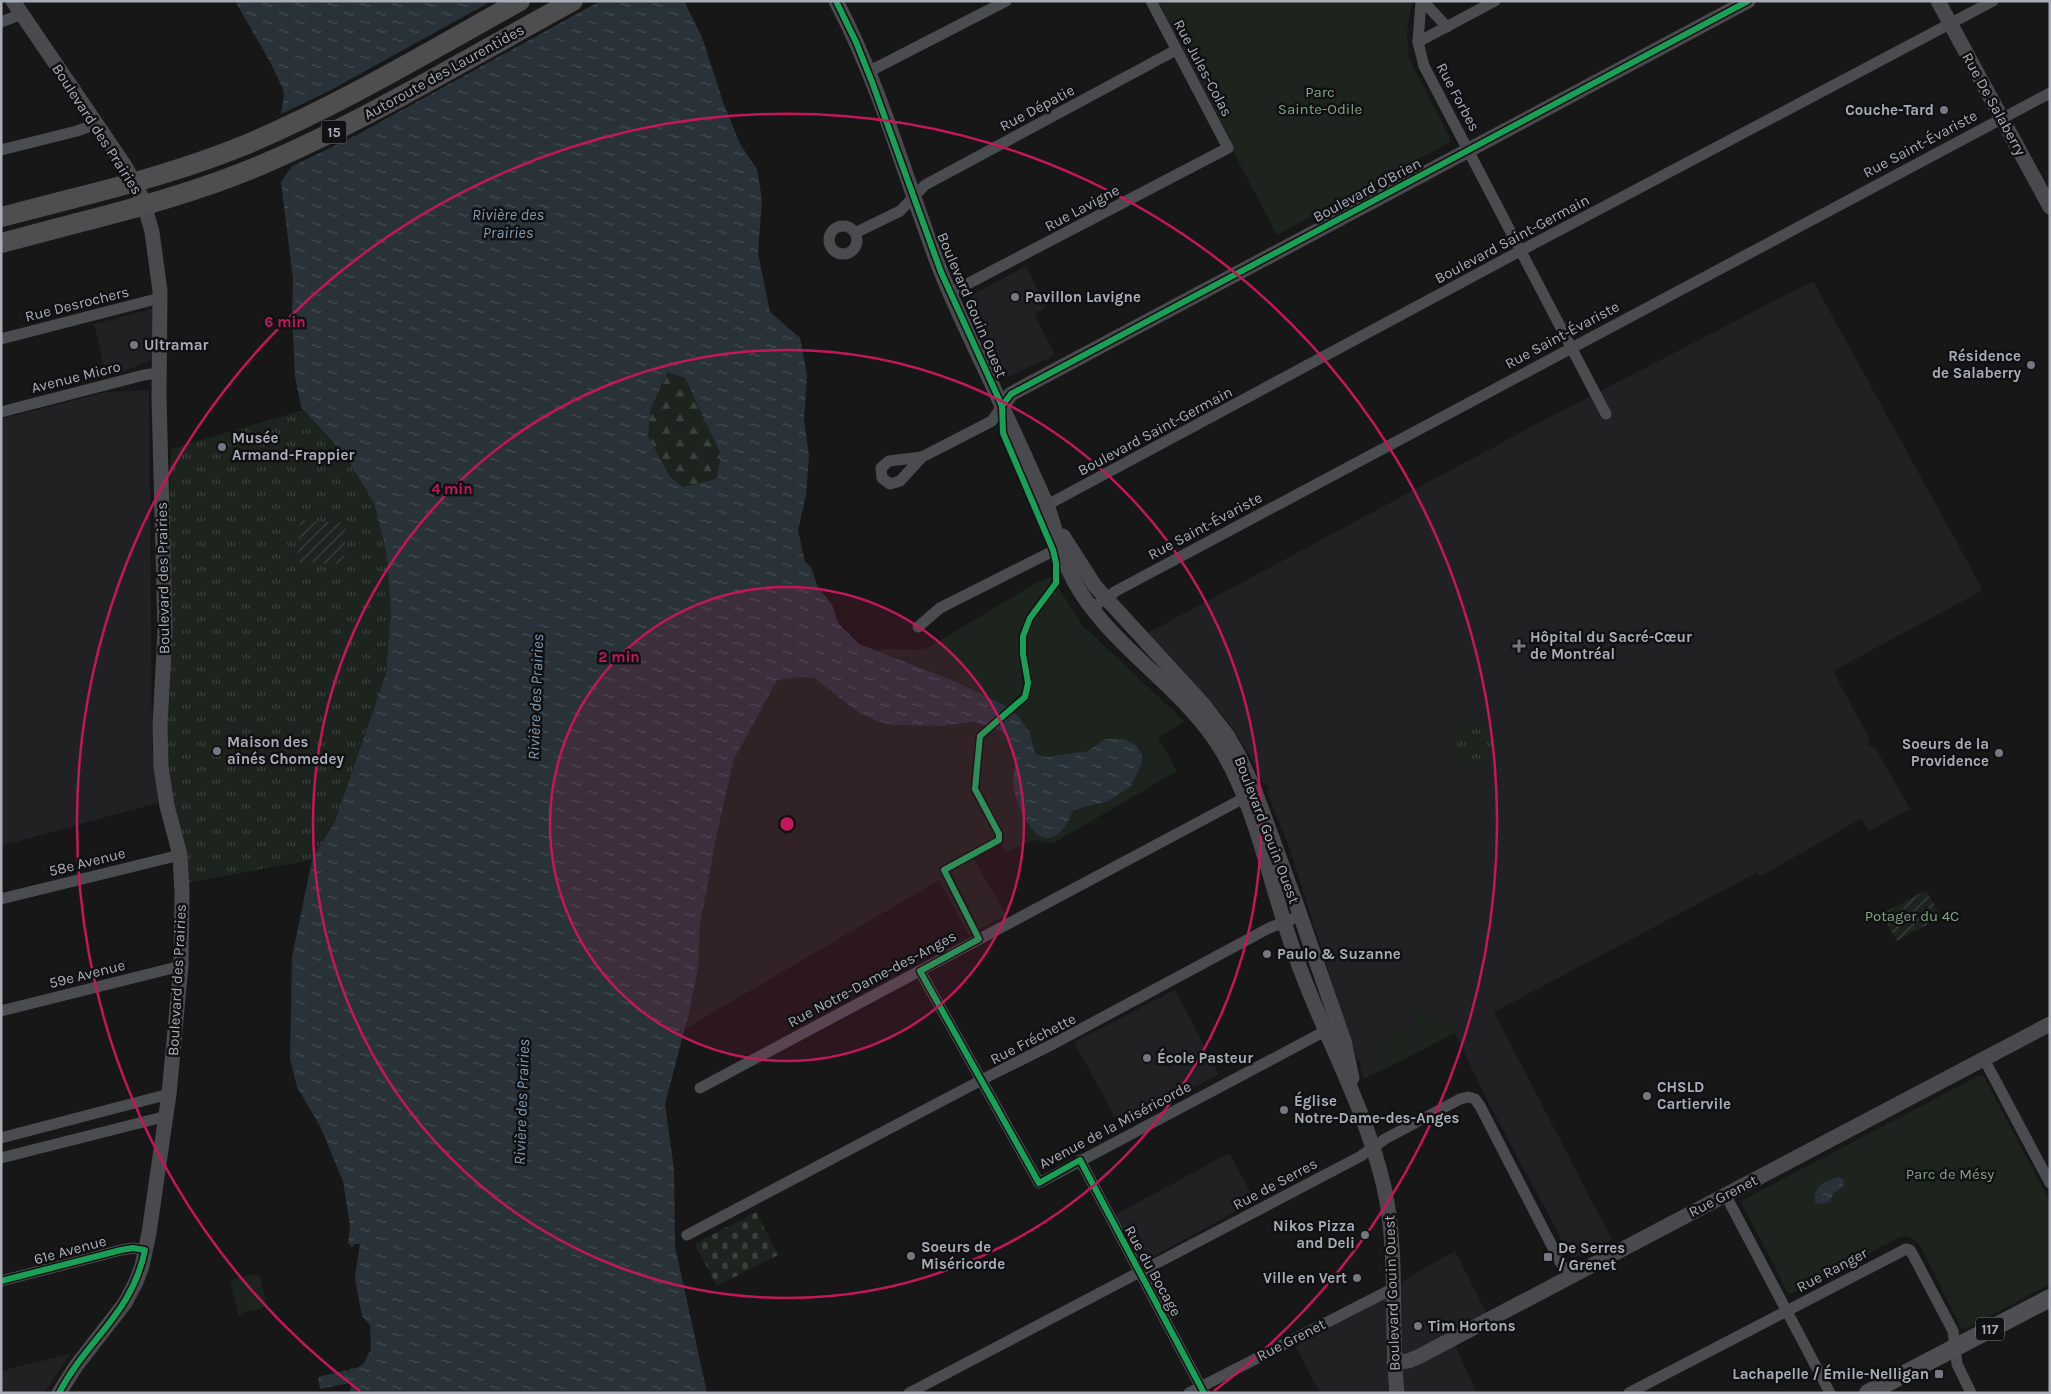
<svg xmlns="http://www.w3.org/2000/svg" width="2051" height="1394" font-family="Karla,sans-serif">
<defs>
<pattern id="grass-tufts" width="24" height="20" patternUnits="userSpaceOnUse" patternTransform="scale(1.25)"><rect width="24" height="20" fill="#1d241e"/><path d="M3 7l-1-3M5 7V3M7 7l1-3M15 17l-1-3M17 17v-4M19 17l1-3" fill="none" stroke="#3b413d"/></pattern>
<pattern id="forest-firs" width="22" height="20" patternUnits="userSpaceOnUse" patternTransform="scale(1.25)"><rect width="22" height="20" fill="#1d241e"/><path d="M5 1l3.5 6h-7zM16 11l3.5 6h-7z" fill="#3b413d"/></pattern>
<pattern id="cemetery-stones" width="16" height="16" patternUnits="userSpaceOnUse" patternTransform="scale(1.25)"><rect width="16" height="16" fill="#1d241e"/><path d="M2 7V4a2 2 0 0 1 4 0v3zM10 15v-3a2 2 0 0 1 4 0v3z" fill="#3b413d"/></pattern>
<pattern id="garden-furrows" width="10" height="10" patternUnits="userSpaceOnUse" patternTransform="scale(1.25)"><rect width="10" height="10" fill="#1d241e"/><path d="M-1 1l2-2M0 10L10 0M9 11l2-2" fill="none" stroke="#3b413d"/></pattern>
<pattern id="water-ripples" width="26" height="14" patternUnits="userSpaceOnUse" patternTransform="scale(1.25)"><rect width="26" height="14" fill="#2a3239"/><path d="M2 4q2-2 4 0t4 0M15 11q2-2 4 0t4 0" fill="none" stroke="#464d54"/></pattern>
</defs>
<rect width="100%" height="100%" fill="#171717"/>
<g fill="#212123">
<path d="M1026,266L1046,308L1034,314L1055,355L1006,378L968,301L974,294Z"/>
<path d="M1813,281L1983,590L1833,671L1870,740L1867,744L1876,749L1910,809L1869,831L1862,818L1760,877L1758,872L1494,1012L1612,1240L1572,1259L1483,1092L1455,1033L1364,1079L1360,1067L1362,1066L1360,1060H1357L1288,844L1266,791L1269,789L1267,784L1264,785L1250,755L1225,718L1148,633L1533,426Z"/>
<path d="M152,309V359L130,369L106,376L94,324Z"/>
<path d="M149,390L152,749L161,802L1,846V419L106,392Z"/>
<path d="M1175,990L1219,1074L1120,1126L1074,1042Z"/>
<path d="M1229,1153L1255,1201L1141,1263L1115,1215Z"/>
<path d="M1455,1251L1487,1314L1449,1333L1477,1393H1320L1295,1345L1381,1300L1411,1276Z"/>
<path d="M70,1354L44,1393H1V1371Z"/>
</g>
<g fill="url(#grass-tufts)">
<path d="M303,410L345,455L374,503L386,550L391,609L386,674L335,821L312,860L186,883L167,806L165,631L171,449Z"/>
<circle cx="1472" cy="742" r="22"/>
</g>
<path fill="url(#forest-firs)" d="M669,372L685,378L721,455L716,479L683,487L670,477L648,436L651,408Z"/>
<path fill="url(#cemetery-stones)" d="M756,1212L778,1255L717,1286L695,1244Z"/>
<g fill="#1d241e">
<path d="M1157,1H1412L1407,32L1409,59L1450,138V142L1277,235L1234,153L1230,151L1231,144L1230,138Z"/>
<path d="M1052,577L1082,625L1184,721L1158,738L1177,771L1052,844L1033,840L1006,852L1001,844L974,859L1006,915L969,935L939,880L685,1029L687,970L727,756L776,680L800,677L814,678L859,713L878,722L892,725L940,726L973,722L1002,731L1013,751L1015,794L1030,827L1068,822L1072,810L1095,805L1131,786L1141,765L1105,739L1088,751L1045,757L1036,754L1034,750L1030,733L1004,705L952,680L873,649L924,650L1039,581Z"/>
<path d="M1412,1009L1454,1027L1455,1033L1377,1073L1367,1046L1397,1034L1396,1028L1403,1026L1405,1030L1416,1025L1411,1010Z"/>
<path d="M1980,1075L1984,1077L2050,1202V1284L1966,1329L1961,1327L1918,1242L1906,1236L1900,1237L1793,1293H1788L1742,1204L1743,1200Z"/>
<path d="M254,1274L260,1277L266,1302L263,1308L242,1313L239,1317L230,1281Z"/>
</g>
<g fill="url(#garden-furrows)">
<path d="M300,520L346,523L344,564L297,562Z"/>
<path d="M1926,890L1941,917L1897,941L1882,914Z"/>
</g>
<g fill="url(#water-ripples)" fill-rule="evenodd">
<path d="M235,1H684L702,37L723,102L740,144L757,169L762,200L758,253L770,312L800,338L807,375L804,420L809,456L806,495L798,530L805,562L811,567L817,585L832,605L838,623L859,644L952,680L1004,705L1020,718L1030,733L1034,750L1036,754L1045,757L1088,751L1105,739H1124L1136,745L1142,755L1141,765L1131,786L1109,801L1073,810C1069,821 1061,837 1048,838C1032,839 1018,808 1015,794C1011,781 1017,765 1013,751C1012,744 1006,737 1002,731L973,722L940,726L892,725L878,722L859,713L814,678L800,677L777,680L734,759L717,833L700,924L698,968L689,1012L665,1104L674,1169L675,1246L707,1393H349L351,1387L350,1379L349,1383L320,1389L318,1377L347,1370L349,1373V1369L357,1368L364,1363L371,1349L370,1325L362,1316L357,1290L355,1277L360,1244H355L352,1247L348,1243L350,1226L343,1181L320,1126L297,1087L290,1059L292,957L312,860L335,821L386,674L391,609L386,550L374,503L345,455L301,407L295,376L292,313L293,279L281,182L291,168L281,113L284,95L283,89L270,62ZM668,372L685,378L721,455L716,479L683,487L670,477L648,436L651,408Z"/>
<path d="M1839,1177L1843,1179L1844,1185L1833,1194L1830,1202L1818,1204L1815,1202C1813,1186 1825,1181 1839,1177Z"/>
</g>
<path fill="#171717" d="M492,1H600L355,136L288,168L279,115L329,91Z"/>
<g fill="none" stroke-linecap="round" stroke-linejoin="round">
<g stroke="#4b4c50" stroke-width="11">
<path d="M1421,1L1418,42L1424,66L1606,414"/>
<path d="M1423,1L1447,27"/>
<path d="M1,22L22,14"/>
<path d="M1418,42L1495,1"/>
<path d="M868,72L1006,1"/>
<path d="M1,150L77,131L96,124"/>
<circle cx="843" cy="240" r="14"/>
<path d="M855,233L900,211L925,185L1176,50"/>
<path d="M950,293L1228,148L1151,1"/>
<path d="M1,339L160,298"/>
<path d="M1,412L144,375L159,373"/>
<path d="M922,457L889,461L881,468L882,478L890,484L900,481L922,457L992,421L1002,406"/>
<path d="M1047,505L1522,250L1993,1"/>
<path d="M1092,608L1116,591L2050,93"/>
<path d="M918,627L940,608L1067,544"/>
<path d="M1,899L180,855"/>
<path d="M920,971L1039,1183L1331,1028"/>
<path d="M1,1011L181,966"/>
<path d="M1984,1059L2050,1183"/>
<path d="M700,1088L1244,798"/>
<path d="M1,1138L169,1094"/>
<path d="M1,1158L167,1116"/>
<path d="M1080,1160L1204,1393"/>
<path d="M1725,1194L1830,1393"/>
<path d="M687,1235L995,1073L1055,1043L1269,928L1300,916"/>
<path d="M1,1281L121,1250L133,1248L145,1250"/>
<path d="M909,1393L1361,1156L1385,1139L1460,1099L1468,1097L1475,1099L1480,1106L1568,1277"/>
<path d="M1189,1393L1394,1288"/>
<path d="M1629,1393L1906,1249L1910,1250L1914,1257L1953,1331L1957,1364L1971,1393"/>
</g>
<g stroke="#4a4a4e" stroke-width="15">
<path d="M13,1L125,166L143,200L152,232L160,291L159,397L165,631L160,725L161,767L167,806L180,855L182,892L181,966L169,1094L149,1233L142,1266L136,1282L125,1303L76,1366L59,1393"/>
<path d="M836,1C879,83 904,173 936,259C948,292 964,324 979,357C1002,405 1024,454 1046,503C1055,524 1058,548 1068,569C1100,641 1180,682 1221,749C1256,807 1269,880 1291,943C1318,1026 1364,1101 1384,1187C1399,1254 1390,1324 1397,1393"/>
<path d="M1938,1L2050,207"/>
<path d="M1002,406L1011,394L1748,1"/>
<path d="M1063,536L1095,586L1203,704L1227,735L1239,756L1255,791L1297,906L1344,1041L1352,1078"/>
<path d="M1394,1362L1408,1361L1418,1357L2050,1024"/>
</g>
<path stroke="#4d4f52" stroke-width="18" d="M1868,1393L2050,1298"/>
<g stroke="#4e4e51" stroke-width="20">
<path d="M1,217L71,199"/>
<path d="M1,243L77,223"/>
</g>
<g stroke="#4e4e51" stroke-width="20">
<path d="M71,199C130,184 189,168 245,145C340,105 430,51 520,1"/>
<path d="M77,223C140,207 202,190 261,165C369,119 470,57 573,1"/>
</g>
<g stroke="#111113" stroke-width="9">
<g id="cycleway">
<path d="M836,1L856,42L872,82L941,272L1002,406L1003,433L1053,550L1056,563V583L1030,618L1023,636V654L1028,683L1025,697L980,736L975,789L999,834V840L944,870L979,939L920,971L1039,1183L1080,1160L1204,1393"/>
<path d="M1002,406L1011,394L1748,1"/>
<path d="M1,1281L121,1250L133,1248L145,1250C132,1314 87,1339 59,1393"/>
</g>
</g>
<use href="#cycleway" stroke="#1a9f57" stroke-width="6"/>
</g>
<circle cx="787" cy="824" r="237" fill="#c2185b" fill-opacity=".12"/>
<g fill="none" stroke="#c2185b" stroke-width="2.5">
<circle cx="787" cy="824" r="237"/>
<circle cx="787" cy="824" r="474"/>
<path d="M360 1391A710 710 0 1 1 1214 1391"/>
</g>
<g fill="#757880" stroke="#111113" stroke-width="2">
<circle cx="1944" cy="110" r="5"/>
<circle cx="1015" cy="297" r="5"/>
<circle cx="134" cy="345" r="5"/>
<circle cx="2031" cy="365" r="5"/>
<circle cx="222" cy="447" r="5"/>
<path d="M1516.5 638.5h5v5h5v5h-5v5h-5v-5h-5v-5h5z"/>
<circle cx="217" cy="751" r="5"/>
<circle cx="1999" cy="753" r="5"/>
<circle cx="1267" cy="954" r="5"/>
<circle cx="1147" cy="1058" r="5"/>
<circle cx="1647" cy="1096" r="5"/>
<circle cx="1284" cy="1110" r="5"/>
<circle cx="1365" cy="1235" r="5"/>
<circle cx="911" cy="1256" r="5"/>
<rect x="1543" y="1252" width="10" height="10" rx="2.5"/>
<circle cx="1357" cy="1278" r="5"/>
<circle cx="1418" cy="1326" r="5"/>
<rect x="1934" y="1369" width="10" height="10" rx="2.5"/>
</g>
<g text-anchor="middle" stroke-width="5" stroke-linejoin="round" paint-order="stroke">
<g fill="#111113" stroke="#7b7e86" stroke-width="1">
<rect x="321.5" y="120.5" width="25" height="23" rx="4"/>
<rect x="1976" y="1317.5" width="28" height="23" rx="4"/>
</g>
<g font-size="14" font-weight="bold" fill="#a8adb8">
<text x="334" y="137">15</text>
<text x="1990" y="1334">117</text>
</g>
<g font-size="15" fill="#a8adb8" stroke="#111113">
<text transform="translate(1203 68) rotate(62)" y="5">Rue Jules-Colas</text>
<text transform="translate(444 72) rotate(-29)" y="5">Autoroute des Laurentides</text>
<text transform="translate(1458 97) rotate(62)" y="5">Rue Forbes</text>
<text transform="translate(1994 104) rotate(61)" y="5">Rue De Salaberry</text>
<text transform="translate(1037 108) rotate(-28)" y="5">Rue Dépatie</text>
<text transform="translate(97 129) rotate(57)" y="5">Boulevard des Prairies</text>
<text transform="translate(1920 144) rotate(-28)" y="5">Rue Saint-Évariste</text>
<text transform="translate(1367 190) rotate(-28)" y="5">Boulevard O'Brien</text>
<text transform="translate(1082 208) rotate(-28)" y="5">Rue Lavigne</text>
<text transform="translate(1512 239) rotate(-28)" y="5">Boulevard Saint-Germain</text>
<text transform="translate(77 304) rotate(-14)" y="5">Rue Desrochers</text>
<text transform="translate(972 305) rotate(67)" y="5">Boulevard Gouin Ouest</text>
<text transform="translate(1562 335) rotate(-28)" y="5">Rue Saint-Évariste</text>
<text transform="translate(76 377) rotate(-14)" y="5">Avenue Micro</text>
<text transform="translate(1155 431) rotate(-28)" y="5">Boulevard Saint-Germain</text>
<text transform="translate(1205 526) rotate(-28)" y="5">Rue Saint-Évariste</text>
<text transform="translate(163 578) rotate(-91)" y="5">Boulevard des Prairies</text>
<text transform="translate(1267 830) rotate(69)" y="5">Boulevard Gouin Ouest</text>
<text transform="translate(87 862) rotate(-14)" y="5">58e Avenue</text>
<text transform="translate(87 974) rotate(-14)" y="5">59e Avenue</text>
<text transform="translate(872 979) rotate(-28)" y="5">Rue Notre-Dame-des-Anges</text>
<text transform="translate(177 980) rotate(-87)" y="5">Boulevard des Prairies</text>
<text transform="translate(1033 1039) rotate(-27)" y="5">Rue Fréchette</text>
<text transform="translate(1115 1125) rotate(-28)" y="5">Avenue de la Miséricorde</text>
<text transform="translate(1275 1184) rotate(-28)" y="5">Rue de Serres</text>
<text transform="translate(1723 1196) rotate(-27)" y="5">Rue Grenet</text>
<text transform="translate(70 1250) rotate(-15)" y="5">61e Avenue</text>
<text transform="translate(1832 1270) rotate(-28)" y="5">Rue Ranger</text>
<text transform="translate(1153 1271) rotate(61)" y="5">Rue du Bocage</text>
<text transform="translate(1392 1293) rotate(-92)" y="5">Boulevard Gouin Ouest</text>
<text transform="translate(1291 1340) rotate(-27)" y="5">Rue Grenet</text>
</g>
<g font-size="15" fill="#7fa381" stroke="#111113">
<text x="1320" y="97">Parc<tspan x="1320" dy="17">Sainte-Odile</tspan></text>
<text x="1912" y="921">Potager du 4C</text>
<text x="1950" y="1179">Parc de Mésy</text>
</g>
<g font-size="15" font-weight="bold" fill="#a8adb8" stroke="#111113" text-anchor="start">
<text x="1934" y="115" text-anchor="end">Couche-Tard</text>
<text x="1025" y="302">Pavillon Lavigne</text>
<text x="144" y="350">Ultramar</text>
<text x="2021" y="361" text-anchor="end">Résidence<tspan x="2021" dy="17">de Salaberry</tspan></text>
<text x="232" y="443">Musée<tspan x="232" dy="17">Armand-Frappier</tspan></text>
<text x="1530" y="642">Hôpital du Sacré-Cœur<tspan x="1530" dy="17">de Montréal</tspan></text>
<text x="227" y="747">Maison des<tspan x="227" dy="17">aînés Chomedey</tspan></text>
<text x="1989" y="749" text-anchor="end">Soeurs de la<tspan x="1989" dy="17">Providence</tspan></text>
<text x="1277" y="959">Paulo &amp; Suzanne</text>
<text x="1157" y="1063">École Pasteur</text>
<text x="1657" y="1092">CHSLD<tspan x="1657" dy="17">Cartiervile</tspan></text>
<text x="1294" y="1106">Église<tspan x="1294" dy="17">Notre-Dame-des-Anges</tspan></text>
<text x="1355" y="1231" text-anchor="end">Nikos Pizza<tspan x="1355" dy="17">and Deli</tspan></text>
<text x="921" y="1252">Soeurs de<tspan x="921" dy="17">Miséricorde</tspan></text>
<text x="1558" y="1253">De Serres<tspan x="1558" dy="17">/ Grenet</tspan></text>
<text x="1347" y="1283" text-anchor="end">Ville en Vert</text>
<text x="1428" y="1331">Tim Hortons</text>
<text x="1929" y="1379" text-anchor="end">Lachapelle / Émile-Nelligan</text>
</g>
<g font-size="16" font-style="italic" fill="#7f9bb3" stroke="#111113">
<text x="508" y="220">Rivière des<tspan x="508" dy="18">Prairies</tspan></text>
<text transform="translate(535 697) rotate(-88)" y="6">Rivière des Prairies</text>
<text transform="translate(521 1102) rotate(-88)" y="6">Rivière des Prairies</text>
</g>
</g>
<circle cx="787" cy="824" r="8" fill="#c2185b" stroke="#111113" stroke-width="2.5"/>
<g font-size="15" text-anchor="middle" font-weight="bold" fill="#c2185b" stroke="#111113" stroke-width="5" stroke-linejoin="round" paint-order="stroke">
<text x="285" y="327">6 min</text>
<text x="452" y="494">4 min</text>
<text x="619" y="662">2 min</text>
</g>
<rect width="2051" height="1394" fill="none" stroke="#a8adb8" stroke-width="5"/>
</svg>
